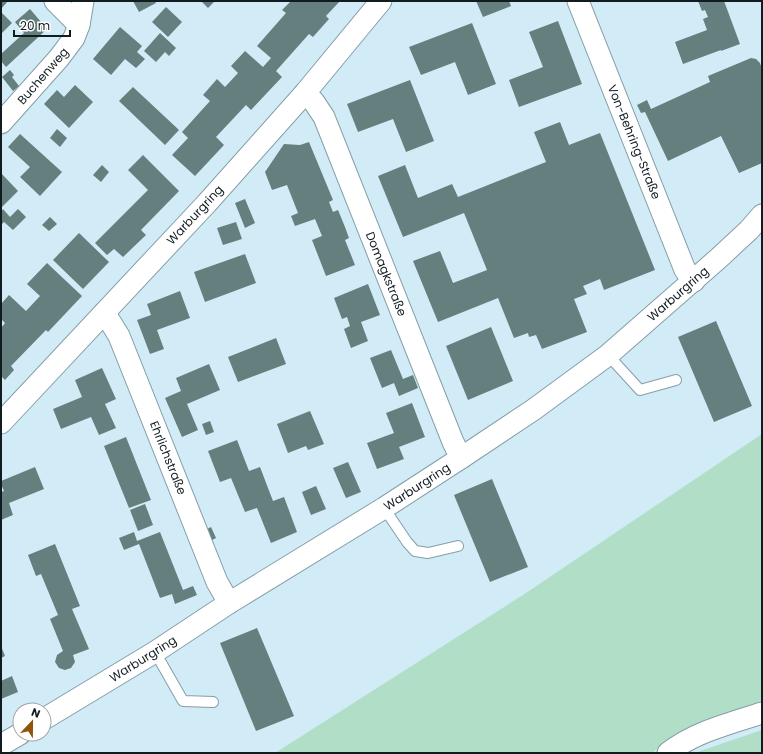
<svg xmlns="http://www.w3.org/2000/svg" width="763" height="754" font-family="Poppins,sans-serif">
<rect width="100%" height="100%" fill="#d1ecf7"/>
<g fill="#b1dec6">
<path d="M762,434V702C726,716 683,728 652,753H275L523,595Z"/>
<path d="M762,730V753H697L700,751Z"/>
</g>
<g fill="#637f7e">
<path d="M1,1H8L1,9Z"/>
<path d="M133,1H155L156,3L139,12Z"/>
<path d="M201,1H215L208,8Z"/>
<path d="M291,1H340L326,16L329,19L313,37L309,34L276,71L282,77L251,110L246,105L216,137L224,145L195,176L172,155L188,138L182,132L210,101L203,95L217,79L225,87L238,73L231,66L245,51L263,67L271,58L257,46L286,13L282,10Z"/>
<path d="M476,1H509L511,6L483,17Z"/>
<path d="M698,1H724L740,44L721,51V50L683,64L675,42L707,30L703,19L708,17L705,10L702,11Z"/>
<path d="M166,7L182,22L168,37L152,22Z"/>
<path d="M30,9L47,29L6,67L1,61V54L24,33L15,22Z"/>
<path d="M1,12L12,23L1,34Z"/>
<path d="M558,21L582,84L519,107L509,80L543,67L529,32Z"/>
<path d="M472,23L496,84L468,95L455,62L421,75L409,47Z"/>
<path d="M120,27L142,46L137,52L145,59L136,68L125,59L111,75L93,59Z"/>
<path d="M160,33L176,48L169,56L165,52L156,62L144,51Z"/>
<path d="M751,58L756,59L760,63L762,69V163L739,173L721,136L668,161L645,112L641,113L637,105L647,100L651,109L710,82L708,76Z"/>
<path d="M10,70L14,75L12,77L19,86L13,91L2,77Z"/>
<path d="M410,80L434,141L406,152L393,119L358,132L347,104Z"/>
<path d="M75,85L93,102L69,128L44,104L57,90L64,97Z"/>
<path d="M133,87L179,130L165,145L119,101Z"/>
<path d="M560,122L569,145L600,133L655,270L604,290L600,279L583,286L587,294L574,299L587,332L542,349L536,335L529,337L528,333L514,338L498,298L438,322L413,261L440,251L453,283L487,270L464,213L403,237L378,176L405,165L418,198L452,184L458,197L546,162L534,132Z"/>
<path d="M57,129L67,138L60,147L50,138Z"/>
<path d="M20,134L62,172L40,196L20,177L30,167L8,147Z"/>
<path d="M309,142L333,200L329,202L333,212L338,210L345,227L349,238L345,240L355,265L326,276L312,240L322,236L315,219L295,226L291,216L298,213L287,185L272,190L265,172L284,144L300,145Z"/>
<path d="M143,155L179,191L141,230L146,235L123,257L114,249L107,255L95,243L148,190L128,170Z"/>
<path d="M102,165L109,172L101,182L93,175Z"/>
<path d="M1,173L18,191L1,208Z"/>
<path d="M245,199L255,223L245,228L235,203Z"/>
<path d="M3,209L10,217L18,209L26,217L13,230L4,222L1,225V212Z"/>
<path d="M50,217L57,224L49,231L42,225Z"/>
<path d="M236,222L242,239L223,245L217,228Z"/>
<path d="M79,233L109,262L83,289L53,260Z"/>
<path d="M245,254L256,283L205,302L194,272Z"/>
<path d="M47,263L82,296L48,332L46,330L11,366L14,370L5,380L2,377L1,378V328L5,323L1,319V304L9,295L26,311L40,296L27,284Z"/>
<path d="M368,284L380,315L361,322L368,341L351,348L344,329L350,326L347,317L342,319L334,298Z"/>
<path d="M180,291L190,318L157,330L164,349L150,354L137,320L151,315L147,304Z"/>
<path d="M716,321L752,406L714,422L678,337Z"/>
<path d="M491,327L513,381L468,400L446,346Z"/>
<path d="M276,338L286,364L238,382L228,357Z"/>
<path d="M391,350L403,379L413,375L418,388L399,396L394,383L382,388L370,358Z"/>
<path d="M209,364L220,390L187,404L198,430L182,437L165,398L181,391L176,378Z"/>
<path d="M102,368L116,399L105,404L116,428L99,435L91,417L61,429L53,409L82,397L75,380Z"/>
<path d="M412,403L425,437L399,447L404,459L377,469L367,443L394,433L386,413Z"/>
<path d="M310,411L324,444L308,450L306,446L288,453L277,424Z"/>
<path d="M210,421L214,432L206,435L202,424Z"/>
<path d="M126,437L151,500L129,508L104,446Z"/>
<path d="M237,440L249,471L260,467L273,501L284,497L297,532L271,543L257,508L245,512L231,478L220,482L208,451Z"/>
<path d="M348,462L361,492L346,498L333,468Z"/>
<path d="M35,467L44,489L9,503L13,515L1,520V492L4,491L1,484V481Z"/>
<path d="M492,479L528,567L490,582L454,495Z"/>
<path d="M316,486L326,509L311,515L302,492Z"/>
<path d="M145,504L153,525L138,531L130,510Z"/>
<path d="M211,527L216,538L208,542L203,531Z"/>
<path d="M134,532L137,541L160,532L183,590L193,586L197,595L175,604L172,594L160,598L139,544L124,550L119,538Z"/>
<path d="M55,544L80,606L72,609L89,649L73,655L75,662L71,668L65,670L59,668L55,662L57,655L63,651L50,619L58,615L41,574L36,576L28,555Z"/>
<path d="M257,628L294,716L256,731L220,643Z"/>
<path d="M1,646L5,656L1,658Z"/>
<path d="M12,676L18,692L1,699V681Z"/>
</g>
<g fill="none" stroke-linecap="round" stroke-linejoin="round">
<g stroke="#859ea8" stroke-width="12">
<g id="service">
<path d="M608,355L640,390L676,380"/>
<path d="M384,508L407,542L415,551L428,553L458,546"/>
<path d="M155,652L183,701L213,702"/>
</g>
</g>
<g stroke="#859ea8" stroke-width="23">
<g id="minor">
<path d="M55,1L79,25"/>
<path d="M578,1L685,270L694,281"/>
<path d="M305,93L314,102L324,117L453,442L461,458"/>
<path d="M1,123L59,58L74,38L79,25L83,1"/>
<path d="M104,313L111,323L119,336L217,582L229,603"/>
<path d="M1,423L207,203L305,93L381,1"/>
<path d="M44,719L155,652L229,603L384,508L461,458L533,410L608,355L720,257L749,230L762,215"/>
<path d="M1,745L20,734"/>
<path d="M668,753C694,732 731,723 762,713"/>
</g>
</g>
<use href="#service" stroke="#fff" stroke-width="10"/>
<use href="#minor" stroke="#fff" stroke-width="21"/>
</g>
<g text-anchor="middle" stroke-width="3" stroke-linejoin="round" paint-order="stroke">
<g font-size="12" fill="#121c20" stroke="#fff">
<text transform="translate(43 76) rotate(-49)" y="4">Buchenweg</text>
<text transform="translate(634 142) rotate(68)" y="4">Von-Behring-Straße</text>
<text transform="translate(195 215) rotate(-47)" y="4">Warburgring</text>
<text transform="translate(386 274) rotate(68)" y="4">Domagkstraße</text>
<text transform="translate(678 294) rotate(-41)" y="4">Warburgring</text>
<text transform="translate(168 458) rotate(68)" y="4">Ehrlichstraße</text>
<text transform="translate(417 487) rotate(-33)" y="4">Warburgring</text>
<text transform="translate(143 659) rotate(-32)" y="4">Warburgring</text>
</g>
</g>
<rect width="763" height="754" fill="none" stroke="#121c20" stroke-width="4"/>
<g transform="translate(32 722) rotate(22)"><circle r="19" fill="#ffffff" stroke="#a0a4a6"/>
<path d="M0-3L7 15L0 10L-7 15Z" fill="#8d560a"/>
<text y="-6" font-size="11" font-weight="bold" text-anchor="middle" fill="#121c20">N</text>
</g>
<path d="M14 30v6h56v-6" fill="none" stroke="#121c20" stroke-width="2"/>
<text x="20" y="30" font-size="12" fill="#121c20" stroke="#ffffff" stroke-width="3" paint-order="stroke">20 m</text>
</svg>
